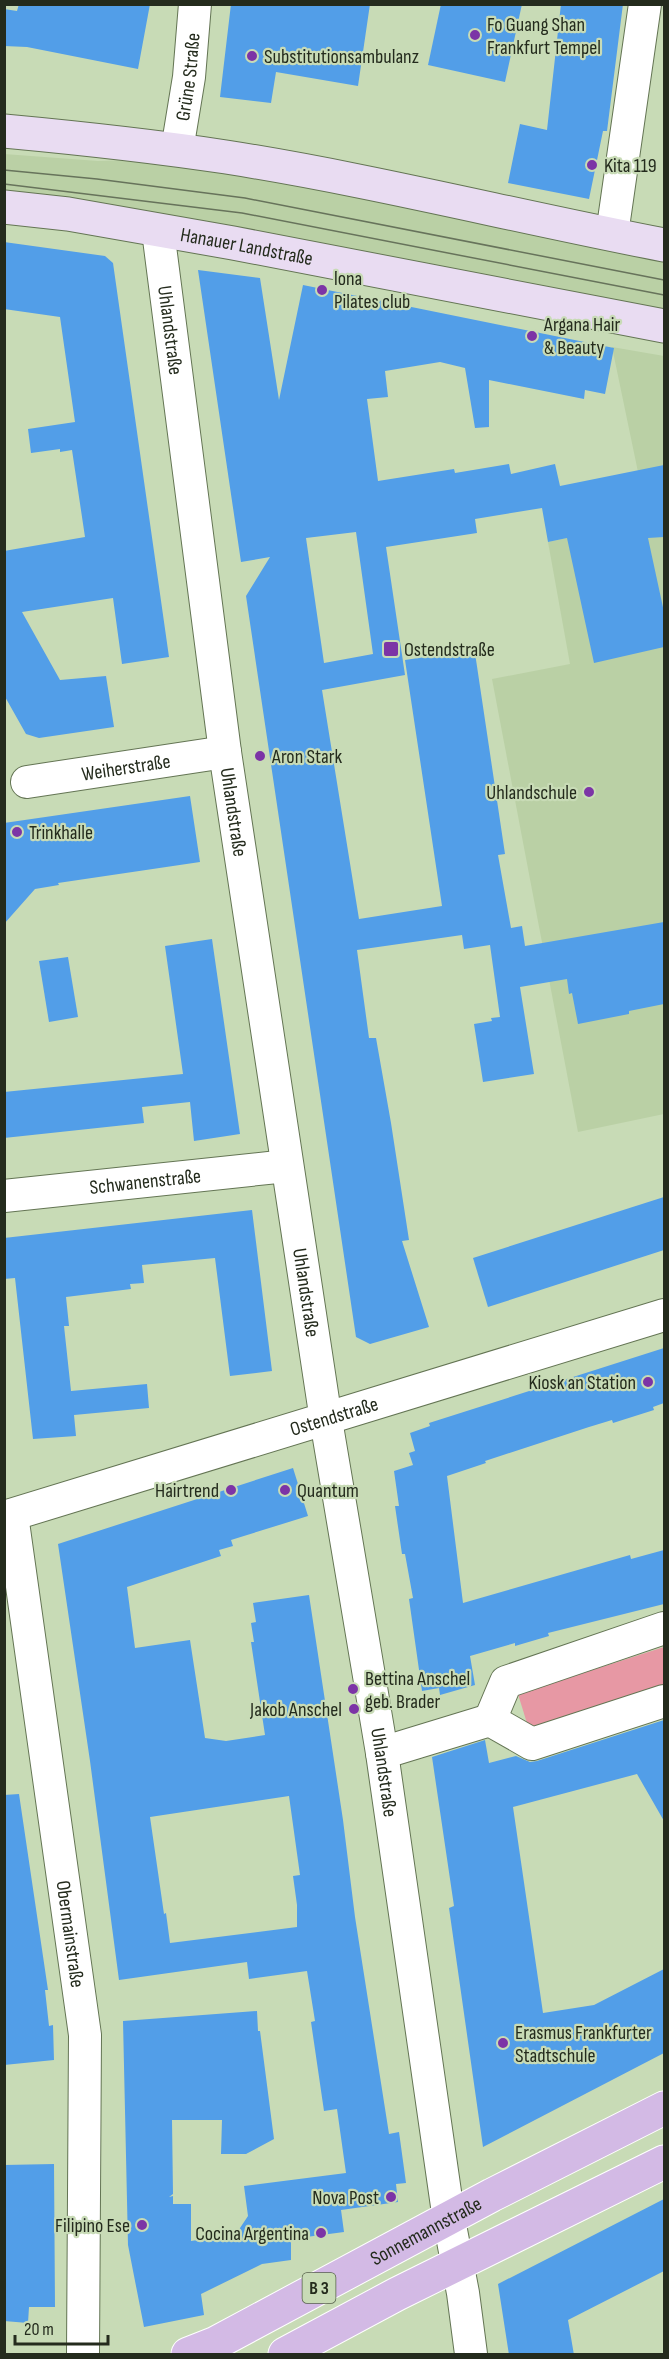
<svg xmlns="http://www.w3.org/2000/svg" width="669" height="2359" font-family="'Sofia Sans Condensed',sans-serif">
<rect width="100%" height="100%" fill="#c8dbb6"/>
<g fill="#bad0a5">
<path d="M4,154L98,161L134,160L227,171L664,260V313L5,191Z"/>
<path d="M612,347L664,356V1114L578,1132L492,679L570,664L548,542L648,520Z"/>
</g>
<path fill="#e798a4" d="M664,1647V1689L530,1733L518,1694Z"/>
<g fill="#529ee8" fill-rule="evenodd">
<path d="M19,4H150L138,69L27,47L4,46V9L17,11Z"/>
<path d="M231,4H370L358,86L276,72L271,103L220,97Z"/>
<path d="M441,4H522L505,82L428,65Z"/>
<path d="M561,4H623L607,131H603L589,199L508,183L520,124L547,130Z"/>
<path d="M4,242L105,256L113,263L169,657L122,664L113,598L22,612L60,680L106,676L114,727L39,738L26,734L4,695V551L85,537L72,450L60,452V449L31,453L28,429L75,422L60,317L4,309Z"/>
<path d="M198,270L260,278L279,400L303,285L614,348L605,394L585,390L584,399L489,380V427L475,428L465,368L440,362L385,371L388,397L367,399L378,481L454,469L455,473L509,464L511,474L555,464L560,486L664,465V537L648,538L664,612V647L594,663L567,538L548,542L542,508L475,519L477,533L386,547L405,675L322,690L359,919L442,906L405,660L459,652V655L475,653L505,854L498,855L511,928L522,926L525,946L664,922V1004L629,1011V1014L578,1024L572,993L569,994L567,979L520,987L534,1074L483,1082L474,1024L492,1021L491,1018L500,1017L490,945L464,949L462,935L357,950L369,1038H376L391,1123L409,1240L402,1241L429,1327L370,1344L356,1337L246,596L270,557L241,562ZM356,532L373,654L324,663L306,538Z"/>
<path d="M190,796L200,862L58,883L59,885L35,889L4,924V823Z"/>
<path d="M212,939L240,1134L194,1141L190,1102L142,1107L144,1123L4,1138V1092L183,1074L165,946Z"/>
<path d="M68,957L78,1017L49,1022L39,961Z"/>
<path d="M664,1197V1250L488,1307L473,1258Z"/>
<path d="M252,1210L272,1371L230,1376L215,1258L142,1265L144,1283L130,1284L131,1289L66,1297L69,1326H64L71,1391L147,1384L149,1408L74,1415L76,1436L33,1439L15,1278L4,1279V1238Z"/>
<path d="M664,1348V1403L653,1407L654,1410L613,1423L612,1420L589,1427L485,1461L486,1463L447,1476L463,1603L630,1555L631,1559L664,1550V1604L548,1633L549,1636L515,1646V1643L470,1656L475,1685L440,1695L439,1688L422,1691L409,1599L413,1598L405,1554H402L395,1506H399L394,1471L413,1465L409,1453L415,1451L410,1433L430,1426L429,1423Z"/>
<path d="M293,1468L308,1516L231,1540L233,1546L219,1550L221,1556L127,1587L135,1648L190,1640L205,1738L226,1741L265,1735L251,1642H254L251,1623L256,1622L253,1603L309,1595L343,1820L355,1917L389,2134L399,2132L406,2183L396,2184L398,2202L341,2210L344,2232L291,2239V2260L262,2264L201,2294L204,2315L144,2327L128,2245L123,2021L257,2011L258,2031H260L274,2139L246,2154H221L222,2120H172L173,2194L169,2197L173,2196V2204H191V2241L236,2234L248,2216L244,2186L346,2173L337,2109L324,2111L311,2022L315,2021L307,1971L249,1979L247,1962L119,1980L90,1761L58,1544ZM289,1796L300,1875L293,1876L297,1905V1927L170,1943L166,1913L164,1914L150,1817Z"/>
<path d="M664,1720V1821L637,1774L513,1807L543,2013L594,2005L664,1969V2053L483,2147L449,1908L454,1906L432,1757L485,1740L489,1763L516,1756L530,1762L537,1761Z"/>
<path d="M19,1794L48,1990H45L49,2026L53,2025L54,2060L4,2065V1795Z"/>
<path d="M54,2164L55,2307H29L28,2323L4,2321V2165Z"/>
<path d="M664,2199V2271L568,2320L574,2355H509L498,2284Z"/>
</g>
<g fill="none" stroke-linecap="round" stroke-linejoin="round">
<g stroke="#647554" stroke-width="34">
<g id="street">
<path id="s1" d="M177,150L189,77L195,4"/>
<path id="s2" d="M158,231L225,752L326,1420L382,1753L449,2220L463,2293L471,2354"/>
<path d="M612,234L645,4"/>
<path id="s3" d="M27,782L225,752"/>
<path id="s4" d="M4,1196L287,1166"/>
<path id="s5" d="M12,1515L85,2035L83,2354"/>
<path id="s6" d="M4,1517L664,1315"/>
<path d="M490,1720L506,1682L664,1628"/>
<path d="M382,1753L490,1720L532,1744L664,1701"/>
</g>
</g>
<g stroke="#647554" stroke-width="35">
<g id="secondary">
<path d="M4,131C79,138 153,146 226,157C373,180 518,217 664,245"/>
<path id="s7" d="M4,207L68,214L233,243L664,326"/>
</g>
</g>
<g stroke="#fff" stroke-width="35">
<g id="primary">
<path id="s8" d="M188,2354L216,2343L492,2195L664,2108"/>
<path d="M285,2354L397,2294L664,2162"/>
</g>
</g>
<use href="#street" stroke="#fff" stroke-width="32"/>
<use href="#secondary" stroke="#e9dcf2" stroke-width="33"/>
<use href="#primary" stroke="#d3bae5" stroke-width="33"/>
<g stroke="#67735b" stroke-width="1.5">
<path d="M4,170L97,179L245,198L664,280"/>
<path d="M4,184L242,213L664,295"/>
</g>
</g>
<g fill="#7c34a6" stroke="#c8dbb6" stroke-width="2">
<circle cx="475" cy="35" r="6"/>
<circle cx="252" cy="56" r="6"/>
<circle cx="592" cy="165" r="6"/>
<circle cx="322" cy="290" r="6"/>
<circle cx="532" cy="336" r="6"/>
<rect x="383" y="641" width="16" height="16" rx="3"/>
<circle cx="260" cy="756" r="6"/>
<circle cx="589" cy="792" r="6"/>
<circle cx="17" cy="832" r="6"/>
<circle cx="648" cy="1382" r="6"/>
<circle cx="231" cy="1490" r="6"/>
<circle cx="285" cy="1490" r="6"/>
<circle cx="353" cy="1689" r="6"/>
<circle cx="354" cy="1709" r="6"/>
<circle cx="503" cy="2043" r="6"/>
<circle cx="391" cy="2197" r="6"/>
<circle cx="142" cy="2225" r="6"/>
<circle cx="321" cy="2233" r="6"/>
</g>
<g text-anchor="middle" stroke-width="4.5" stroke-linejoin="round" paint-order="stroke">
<rect fill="#c8dbb6" stroke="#55604b" stroke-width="1.5" x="302.5" y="2273" width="33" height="30" rx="4.5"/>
<g font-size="18" font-weight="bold" fill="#242b1d">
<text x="319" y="2294">B 3</text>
</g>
<g font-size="20" fill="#242b1d" stroke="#c8dbb6" text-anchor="start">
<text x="487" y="31">Fo Guang Shan<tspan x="487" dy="23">Frankfurt Tempel</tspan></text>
<text x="264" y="63">Substitutionsambulanz</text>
<text x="604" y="172">Kita 119</text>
<text x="334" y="285">lona<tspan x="334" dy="23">Pilates club</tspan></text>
<text x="544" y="331">Argana Hair<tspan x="544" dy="23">&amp; Beauty</tspan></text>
<text x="404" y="656">Ostendstraße</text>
<text x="272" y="763">Aron Stark</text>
<text x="577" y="799" text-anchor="end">Uhlandschule</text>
<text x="29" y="839">Trinkhalle</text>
<text x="636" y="1389" text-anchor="end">Kiosk an Station</text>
<text x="219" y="1497" text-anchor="end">Hairtrend</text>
<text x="297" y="1497">Quantum</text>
<text x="365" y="1685">Bettina Anschel<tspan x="365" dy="23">geb. Brader</tspan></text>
<text x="342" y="1716" text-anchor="end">Jakob Anschel</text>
<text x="515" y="2039">Erasmus Frankfurter<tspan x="515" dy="23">Stadtschule</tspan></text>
<text x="379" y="2204" text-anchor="end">Nova Post</text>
<text x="130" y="2232" text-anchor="end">Filipino Ese</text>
<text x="309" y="2240" text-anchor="end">Cocina Argentina</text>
</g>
<g font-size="20" fill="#242b1d" stroke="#c8dbb6">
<text dy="7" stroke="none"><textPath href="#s1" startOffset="74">Grüne Straße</textPath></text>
<text dy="7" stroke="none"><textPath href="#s7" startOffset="246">Hanauer Landstraße</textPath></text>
<text dy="7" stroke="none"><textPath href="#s2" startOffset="100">Uhlandstraße</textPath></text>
<text dy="7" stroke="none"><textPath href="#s3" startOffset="100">Weiherstraße</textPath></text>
<text dy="7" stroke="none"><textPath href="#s2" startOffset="586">Uhlandstraße</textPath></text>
<text dy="7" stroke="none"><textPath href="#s4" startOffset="142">Schwanenstraße</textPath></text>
<text dy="7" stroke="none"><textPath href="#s2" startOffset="1072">Uhlandstraße</textPath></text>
<text dy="7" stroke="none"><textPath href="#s6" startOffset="345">Ostendstraße</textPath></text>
<text dy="7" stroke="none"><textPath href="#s2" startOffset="1558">Uhlandstraße</textPath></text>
<text dy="7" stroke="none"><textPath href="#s5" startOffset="423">Obermainstraße</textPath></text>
<text dy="7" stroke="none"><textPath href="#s8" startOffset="268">Sonnemannstraße</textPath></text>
</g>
</g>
<rect width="669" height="2359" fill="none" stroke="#242b1d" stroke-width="12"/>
<path d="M15 2335v9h93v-9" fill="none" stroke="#242b1d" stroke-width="3"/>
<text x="24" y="2335" font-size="18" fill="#242b1d" stroke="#c8dbb6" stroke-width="4.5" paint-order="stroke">20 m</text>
</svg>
